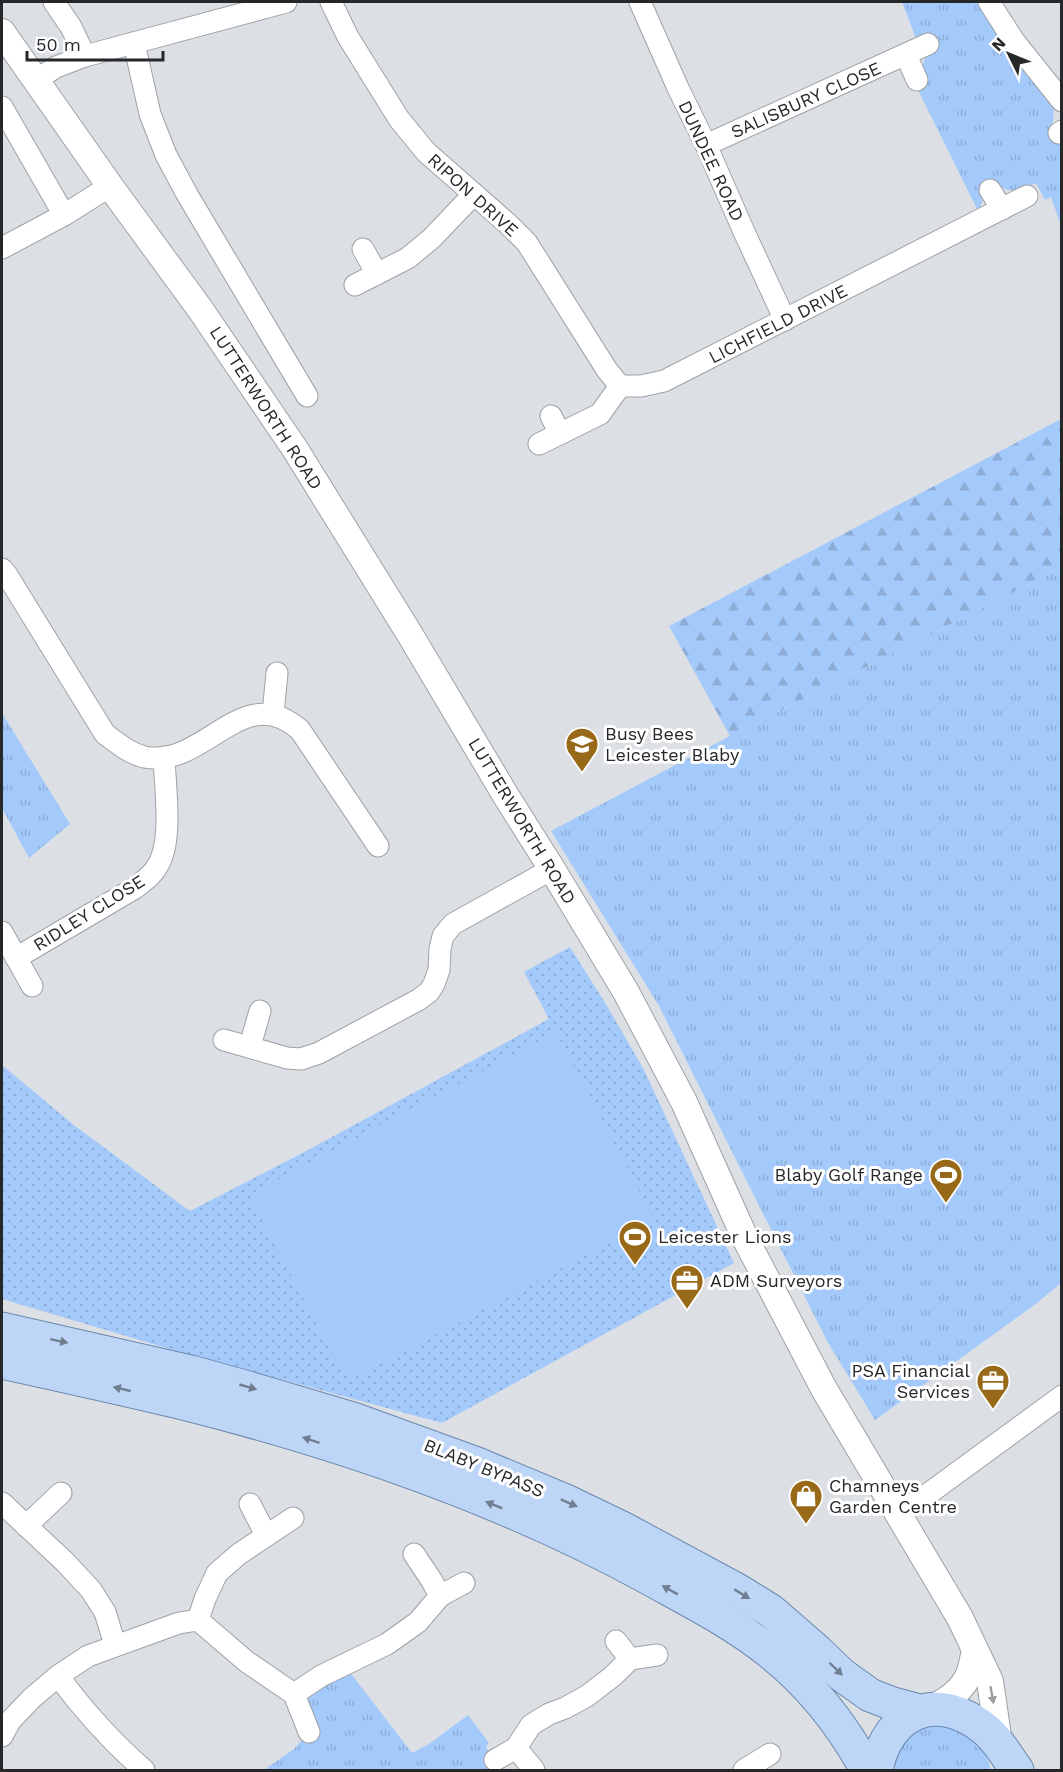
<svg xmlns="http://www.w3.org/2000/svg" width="1063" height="1772" font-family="'Work Sans',sans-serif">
<defs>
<pattern id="grass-tufts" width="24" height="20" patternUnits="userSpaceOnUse" patternTransform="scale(1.5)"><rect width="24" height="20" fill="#a4c9fb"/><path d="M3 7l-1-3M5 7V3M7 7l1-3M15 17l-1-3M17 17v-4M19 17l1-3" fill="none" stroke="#8dadd7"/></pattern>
<pattern id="forest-firs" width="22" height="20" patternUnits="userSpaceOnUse" patternTransform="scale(1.5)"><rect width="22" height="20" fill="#a4c9fb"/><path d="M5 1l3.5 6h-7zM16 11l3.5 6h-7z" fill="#8dadd7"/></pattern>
<pattern id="park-dots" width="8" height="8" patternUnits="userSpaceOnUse" patternTransform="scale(1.5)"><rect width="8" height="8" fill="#a4c9fb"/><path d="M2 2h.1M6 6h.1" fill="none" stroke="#8dadd7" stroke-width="1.8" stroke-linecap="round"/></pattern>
</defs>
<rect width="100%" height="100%" fill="#dce0e5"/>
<g fill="url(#grass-tufts)">
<path d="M902,2H982L1054,108L1053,121L1050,128L1059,142L1061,141V226L1051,197L1045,200L1036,183C1021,190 1007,196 995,181L980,189C984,198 983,203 978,211L915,84L926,56L917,41Z"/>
<path d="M1061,568V1283L1037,1303L875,1420L827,1341L659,1006L551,831L730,736Z"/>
<path d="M2,713L70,824L29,858L2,808Z"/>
<path d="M342,1665L352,1675L412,1753L429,1744L468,1715L489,1743L486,1746L496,1770H264L294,1749L309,1732L294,1694Z"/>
<path d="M925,1723L958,1726L984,1747L991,1770H889L895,1746Z"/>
</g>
<path fill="url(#forest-firs)" d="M1061,419V568L730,736L669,626Z"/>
<path fill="url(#park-dots)" d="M570,947L607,1006L643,1068L734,1263L442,1423L166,1348L2,1299V1065L75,1126L190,1211L310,1149L549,1019L524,972Z"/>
<path fill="#a4c9fb" d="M556,1032L654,1219L358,1376L342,1372L249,1195Z"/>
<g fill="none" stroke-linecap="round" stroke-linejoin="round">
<g stroke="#9ea2a6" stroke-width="23">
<g id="minor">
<path d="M54,2L71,27L85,56"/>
<path d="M331,2L348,37L399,119L426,152L507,223L527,243L607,370L620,386"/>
<path d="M640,2L678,88L706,145L745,234L785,320"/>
<path d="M989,2L1014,41L1062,101"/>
<path d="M134,43L150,114L166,155L188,196L307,396"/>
<path d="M906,55L917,80"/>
<path d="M36,80L56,67L85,56L286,2"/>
<path d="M2,107L64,215"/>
<path d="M1059,133L1062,131"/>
<path d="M706,145L928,44"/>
<path d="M990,190L1002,209"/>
<path d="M2,248L64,215L110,186"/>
<path d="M363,249L377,274"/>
<path d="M355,285L408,258L432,238L474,194"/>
<path d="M551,416L560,434"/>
<path d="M539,444L600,414L620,386H641L664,381L1027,196"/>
<path d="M2,569L7,575L105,734C117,743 129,753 144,757C205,769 242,679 300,730L378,846"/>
<path d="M273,714L277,673"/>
<path d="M2,932L32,986"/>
<path d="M16,958L135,888C144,881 153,875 158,865C173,840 165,787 164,757"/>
<path d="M224,1040L287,1058L301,1059L319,1053L418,1000L429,992L434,984L439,970L440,949L443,936L453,924L552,869"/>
<path d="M250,1046L260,1011"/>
<path d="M2,1503L65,1562L91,1590L105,1612L115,1645"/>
<path d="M250,1504L266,1535"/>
<path d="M898,1514L928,1494L1062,1396"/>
<path d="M26,1526L61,1493"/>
<path d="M440,1596L464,1583"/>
<path d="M198,1620L205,1599L217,1573L239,1554L293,1518"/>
<path d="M616,1641L630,1659"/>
<path d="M58,1676C84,1711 112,1742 144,1770"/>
<path d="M294,1694L321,1676L387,1644L418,1622L440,1596L432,1581L414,1554"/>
<path d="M2,1736L10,1721L32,1698L58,1676L88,1656L179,1623L198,1620L247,1662L294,1694L309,1732"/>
<path d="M495,1760L516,1748"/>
<path d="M534,1770L516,1748L531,1725L549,1714L565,1708L587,1696L613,1676L630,1659L657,1655"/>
<path d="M744,1770L770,1754"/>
</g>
</g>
<g stroke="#9ea2a6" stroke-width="28">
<g id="tertiary">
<path d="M2,32L110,186L200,309L295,449L409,633L506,796L552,869L626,992L684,1102L745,1238L824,1389L960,1618L990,1681L999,1743"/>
<path d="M931,1708C946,1702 963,1690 969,1674C972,1667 973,1658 975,1651"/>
</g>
</g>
<g stroke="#6b87ac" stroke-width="35">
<g id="primary">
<path d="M2,1329L191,1372L245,1387L353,1419L477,1464L568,1502L622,1528L737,1590L771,1611L817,1651L842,1675L870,1695L893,1704L919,1711"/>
<path d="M2,1362C61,1375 120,1388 179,1402C339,1442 500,1497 645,1576C688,1600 733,1622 771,1653C810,1684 843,1726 867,1770"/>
<path d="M876,1770C888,1710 938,1690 986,1730C999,1741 1007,1757 1017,1770"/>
</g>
</g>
<use href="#minor" stroke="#fff" stroke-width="21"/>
<use href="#tertiary" stroke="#fff" stroke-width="26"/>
<use href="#primary" stroke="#bdd6f8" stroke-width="33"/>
</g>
<defs><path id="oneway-solid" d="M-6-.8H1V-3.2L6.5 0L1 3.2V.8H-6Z" transform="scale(1.5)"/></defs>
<g fill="#717e90">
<use href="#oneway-solid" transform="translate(59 1341) rotate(12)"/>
<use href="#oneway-solid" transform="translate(248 1387) rotate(16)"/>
<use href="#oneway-solid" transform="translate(122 1389) rotate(-167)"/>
<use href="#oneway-solid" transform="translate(311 1440) rotate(-162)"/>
<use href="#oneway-solid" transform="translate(569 1503) rotate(24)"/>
<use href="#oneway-solid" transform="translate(494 1505) rotate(-158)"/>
<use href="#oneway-solid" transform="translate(670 1590) rotate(-151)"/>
<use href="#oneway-solid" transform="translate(742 1594) rotate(31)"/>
<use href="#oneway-solid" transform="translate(836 1669) rotate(44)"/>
</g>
<use fill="#9d9e9f" href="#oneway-solid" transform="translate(992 1695) rotate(80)"/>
<defs>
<g id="school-pin" transform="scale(1.725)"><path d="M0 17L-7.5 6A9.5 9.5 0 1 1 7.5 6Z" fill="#976918" stroke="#fff"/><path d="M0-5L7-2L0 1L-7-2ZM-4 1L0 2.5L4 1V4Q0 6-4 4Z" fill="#fff"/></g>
<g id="stadium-pin" transform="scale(1.725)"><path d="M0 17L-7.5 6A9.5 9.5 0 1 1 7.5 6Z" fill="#976918" stroke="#fff"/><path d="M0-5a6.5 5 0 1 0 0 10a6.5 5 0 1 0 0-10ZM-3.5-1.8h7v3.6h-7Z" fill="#fff"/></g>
<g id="office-pin" transform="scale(1.725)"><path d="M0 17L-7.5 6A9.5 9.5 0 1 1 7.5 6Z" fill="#976918" stroke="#fff"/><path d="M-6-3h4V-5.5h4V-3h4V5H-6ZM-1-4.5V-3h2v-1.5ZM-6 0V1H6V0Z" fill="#fff"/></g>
<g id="shop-pin" transform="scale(1.725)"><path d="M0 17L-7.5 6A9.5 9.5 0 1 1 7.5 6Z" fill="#976918" stroke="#fff"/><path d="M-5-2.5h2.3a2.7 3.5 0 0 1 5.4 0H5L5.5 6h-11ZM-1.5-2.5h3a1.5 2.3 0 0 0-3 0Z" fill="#fff"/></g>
</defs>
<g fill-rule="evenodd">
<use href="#school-pin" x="582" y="744"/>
<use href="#stadium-pin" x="946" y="1175"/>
<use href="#stadium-pin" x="635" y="1237"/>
<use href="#office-pin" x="687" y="1281"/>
<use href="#office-pin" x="993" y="1381"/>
<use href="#shop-pin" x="806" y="1496"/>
</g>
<g text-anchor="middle" stroke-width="6" stroke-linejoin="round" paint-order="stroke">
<g font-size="18" fill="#252729" stroke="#fff">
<text transform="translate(806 100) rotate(-24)" y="6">SALISBURY CLOSE</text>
<text transform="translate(711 161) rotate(65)" y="6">DUNDEE ROAD</text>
<text transform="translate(473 195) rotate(42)" y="6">RIPON DRIVE</text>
<text transform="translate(778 324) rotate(-27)" y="6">LICHFIELD DRIVE</text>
<text transform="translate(266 408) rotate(57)" y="6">LUTTERWORTH ROAD</text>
<text transform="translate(522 821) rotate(59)" y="6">LUTTERWORTH ROAD</text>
<text transform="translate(89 913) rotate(-32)" y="6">RIDLEY CLOSE</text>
<text transform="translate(484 1468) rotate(22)" y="6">BLABY BYPASS</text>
</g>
<g font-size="18" fill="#252729" stroke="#fff" text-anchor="start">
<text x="605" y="740">Busy Bees<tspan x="605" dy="21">Leicester Blaby</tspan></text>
<text x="923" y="1181" text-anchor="end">Blaby Golf Range</text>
<text x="658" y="1243">Leicester Lions</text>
<text x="710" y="1287">ADM Surveyors</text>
<text x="970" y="1377" text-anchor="end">PSA Financial<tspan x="970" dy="21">Services</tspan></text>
<text x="829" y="1492">Chamneys<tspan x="829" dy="21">Garden Centre</tspan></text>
</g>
</g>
<rect width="1063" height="1772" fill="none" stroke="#252729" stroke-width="6"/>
<g transform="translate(1009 54) rotate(313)" stroke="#ffffff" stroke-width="4.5" paint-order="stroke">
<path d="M0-4.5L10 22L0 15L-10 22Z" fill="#252729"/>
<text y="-9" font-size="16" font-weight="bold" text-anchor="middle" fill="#252729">N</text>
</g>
<path d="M27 51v9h136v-9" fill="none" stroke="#252729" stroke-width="3"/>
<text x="36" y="51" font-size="18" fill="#252729" stroke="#ffffff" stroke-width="4.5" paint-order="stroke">50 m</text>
</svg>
